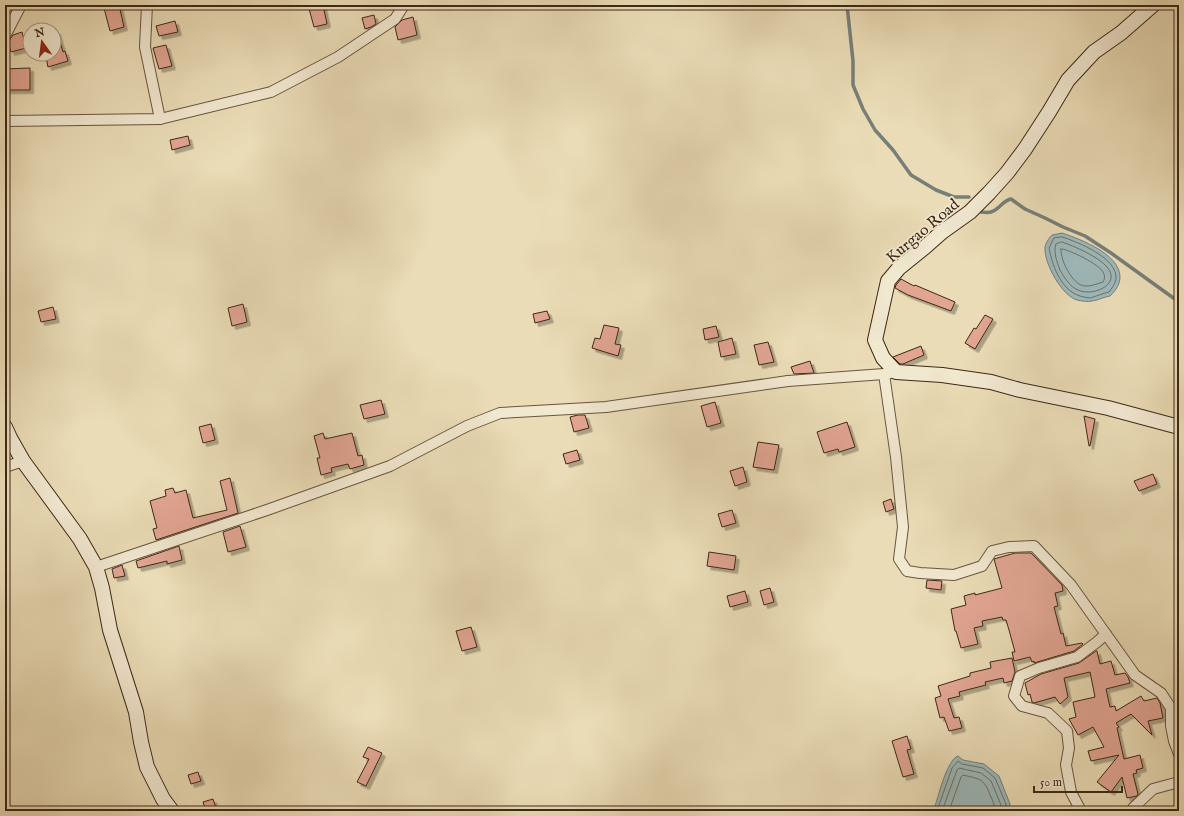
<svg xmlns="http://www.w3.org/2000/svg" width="1184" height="816" font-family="'IM FELL English',serif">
<defs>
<filter id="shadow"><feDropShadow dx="3.5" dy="3.5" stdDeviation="0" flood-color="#0004"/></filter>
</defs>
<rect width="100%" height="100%" fill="#eadcb6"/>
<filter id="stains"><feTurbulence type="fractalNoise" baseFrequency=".005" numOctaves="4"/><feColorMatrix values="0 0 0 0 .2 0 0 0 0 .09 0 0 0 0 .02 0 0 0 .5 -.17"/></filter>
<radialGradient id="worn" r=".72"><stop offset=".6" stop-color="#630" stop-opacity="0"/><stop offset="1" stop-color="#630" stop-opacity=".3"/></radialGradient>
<g fill="#9db9ba" stroke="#777f79">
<path d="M1062,233C1080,239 1120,254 1120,277C1120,285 1115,291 1110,296C1104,297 1099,300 1092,301C1088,302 1081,301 1077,300C1062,296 1044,263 1045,248C1045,244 1049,238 1052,235Z"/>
<path d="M958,756L963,760L984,764L999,776L1010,804L1009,811H926L935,806C939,794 947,760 958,756Z"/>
</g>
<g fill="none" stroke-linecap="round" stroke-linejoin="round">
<g stroke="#6e7068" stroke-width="1">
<path d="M1062,237C1078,242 1118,258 1116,279C1115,284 1112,288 1109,292C1104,293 1094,297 1090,298C1088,298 1086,297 1084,297C1062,293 1053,268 1049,248L1054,238Z"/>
<path d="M1062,242C1074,246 1099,257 1107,267C1122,285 1092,297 1078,290C1070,287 1064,277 1060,270C1057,262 1053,252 1056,244Z"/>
<path d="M1061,249C1069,249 1100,265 1103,272C1105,276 1105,278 1103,282C1096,284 1088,288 1081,285C1071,281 1060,259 1061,249Z"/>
<path d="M934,811L938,808L952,768L958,761L962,764L983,768L995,778L1006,804L1005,811"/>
<path d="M942,811L957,770L959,768L981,773L991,781L1001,805L1000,811"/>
<path d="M949,811L961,777L963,775C979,779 984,778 990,795C993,801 995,805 994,811"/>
</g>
<g stroke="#777f79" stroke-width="3.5">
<path d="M847,5L853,61V85L863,109L875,130L893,150L911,175L936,190L954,197H969"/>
<path d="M981,212C984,212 988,213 991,212C1000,209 1002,201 1011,199L1025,209L1045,218L1063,227L1085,236L1111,253L1179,302"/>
</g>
</g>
<g fill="#e1a592" stroke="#3e2817" filter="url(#shadow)">
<path d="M116,5H119L124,27L110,31L104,8Z"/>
<path d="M308,5H323L327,24L314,27Z"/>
<path d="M374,15L376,24L371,27L365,29L362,18Z"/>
<path d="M413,17L417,35L398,40L395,27L402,20Z"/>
<path d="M175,21L178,32L159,36L156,26Z"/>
<path d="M57,31L63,52L65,51L68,61L48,67L46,57L54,54V32Z"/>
<path d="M22,32L26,48L11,52L8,42L13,35Z"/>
<path d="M166,45L172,66L159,69L153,48Z"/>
<path d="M30,68V90H5V69Z"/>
<path d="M188,136L190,145L172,150L170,140Z"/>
<path d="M901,279L914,286L915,285L955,302L951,311L908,295L895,288L896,285Z"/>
<path d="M243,304L247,322L232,326L228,308Z"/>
<path d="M53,307L56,319L41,322L38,311Z"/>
<path d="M547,311L550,319L535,323L533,314Z"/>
<path d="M985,315L993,319L975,349L965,343L974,328L976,329Z"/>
<path d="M604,325L619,328L615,344L621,345L618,356L592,348L595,338L600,339Z"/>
<path d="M716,326L719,337L705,340L703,329Z"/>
<path d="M732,338L736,354L721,357L718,342Z"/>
<path d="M768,342L774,362L759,365L754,345Z"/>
<path d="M921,346L924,355L903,364H900L893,357Z"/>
<path d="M810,361L814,373L794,374L791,367Z"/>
<path d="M381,400L385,414L364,419L360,405Z"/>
<path d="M715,402L721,423L707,427L701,406Z"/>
<path d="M578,415H585L589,428L574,432L570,417Z"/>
<path d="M1084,416L1095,419L1090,446H1089Z"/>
<path d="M847,422L855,447L839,452L838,449L824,453L817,432Z"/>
<path d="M211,424L215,440L203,443L199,427Z"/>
<path d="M323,433L325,439L352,433L358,456L362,455L364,465L350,469L348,464L331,468L332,472L321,475L317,458H320L314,436Z"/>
<path d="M758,442L779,445L774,470L753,467Z"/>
<path d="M577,450L580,460L566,464L563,454Z"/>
<path d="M743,467L747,482L735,486L730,471Z"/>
<path d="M1153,474L1157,484L1139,491L1134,481Z"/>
<path d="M230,478L238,513L156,540L153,529L157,528L150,501L166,496L165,490L173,488L175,493L186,490L193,518L227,510L220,481Z"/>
<path d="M891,499L894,509L886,512L883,502Z"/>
<path d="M732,510L736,523L722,527L718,514Z"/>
<path d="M240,526L246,547L228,552L223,532Z"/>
<path d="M179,546L182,560L167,564V561L138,568L136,561Z"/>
<path d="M709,552L736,556L734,570L707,566Z"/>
<path d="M1015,553H1031L1062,585L1063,591L1055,593L1058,606L1054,607L1061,634L1063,633L1066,646L1082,643L1083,644L1074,651L1034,663V661L1032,662L1030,657L1014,661L1012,652H1015L1009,630L1006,620H1003L1002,617L982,621L983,626L974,628L978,644L961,648L956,631H955L951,609L966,605L964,596L975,593V595L1002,588L994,559Z"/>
<path d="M122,565L125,576L114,578L112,569Z"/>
<path d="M927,580L942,581L941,590L926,588Z"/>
<path d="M770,588L774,602L764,605L760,591Z"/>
<path d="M745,591L748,602L730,607L727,596Z"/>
<path d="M471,627L477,647L462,651L456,631Z"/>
<path d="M1096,651H1097L1100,664L1111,661L1115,675L1125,673L1128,677L1130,683L1106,689L1110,707L1115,706L1116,711L1141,696L1144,701L1157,698L1160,703L1163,718L1148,721L1152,735L1131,714L1116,723L1119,727L1117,728L1124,759L1140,755L1143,768L1136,770L1137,773L1133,774L1138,794L1137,796L1127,798L1122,777L1111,792L1097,782L1119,755L1091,761L1088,751L1104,747L1093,727L1078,735L1069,719L1076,717L1073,702L1095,697L1090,672L1064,678L1068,697L1060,704L1055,697L1034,703L1032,702L1030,694L1028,695L1025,683L1041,674L1079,663Z"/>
<path d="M1012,658L1015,672L1012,681L1004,683L1003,678L985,682L986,685L959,692L960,696L948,699L954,718L959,717L962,728L949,731L944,717L940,718L935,698L941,696L938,686L970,676V673L991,668L990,662Z"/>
<path d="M907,736L911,749L907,750L914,774L903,777L892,741Z"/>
<path d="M368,747L382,753L366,786L357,782L369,759L363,757Z"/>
<path d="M198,772L201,781L191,784L188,775Z"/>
<path d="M213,799L217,811H206L203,802Z"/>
</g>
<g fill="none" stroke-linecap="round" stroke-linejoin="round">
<g stroke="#69553f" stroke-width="12">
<g id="street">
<path d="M147,5L145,47L160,119"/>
<path d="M5,36L21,5"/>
<path d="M5,121L160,119L271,92L338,57L395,19L404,5"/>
<path d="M884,374L896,457L903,527L899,559L907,571L920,573L954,575L982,566L992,551L1009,547L1034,546L1071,585L1135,675L1161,693L1171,708V726L1174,741L1179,754"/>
<path d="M5,467L23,461"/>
<path d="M96,567L267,510L390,466L467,426L500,413L606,407L788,381L884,374L896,372"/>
<path d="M1081,811L1071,792L1066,765L1069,748L1067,731L1048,713L1022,706L1014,696L1020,676L1039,668L1077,657L1097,642L1106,634"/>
<path d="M1132,811L1133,808L1153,789L1179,782"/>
</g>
</g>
<g stroke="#3e2817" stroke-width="16">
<g id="secondary">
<path d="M1153,5L1121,33L1094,52L1068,80L1049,112L1025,149L1007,173L989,193L970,212L942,232L925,247L899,268L888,281L875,340L883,358L896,372L942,375L991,382L1020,390L1108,408L1179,427"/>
<path d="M5,427L10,438L23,461L80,539L96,567L102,588L110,630L136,712L141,742L147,767L163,799L172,811"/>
</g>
</g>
<use href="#street" stroke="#f1e8d0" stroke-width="10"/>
<use href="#secondary" stroke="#f1e8d0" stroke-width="14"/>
</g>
<g text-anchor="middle" stroke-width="3.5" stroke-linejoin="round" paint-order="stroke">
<g font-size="16" fill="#3e2817" stroke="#f1e8d0">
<text transform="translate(922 230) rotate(-40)" y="6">Kurgao Road</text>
</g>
</g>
<rect width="1184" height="816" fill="none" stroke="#eadcb6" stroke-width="20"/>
<rect x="6" y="6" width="1172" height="804" fill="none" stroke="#3e2817" stroke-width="2"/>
<rect x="10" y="10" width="1164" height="796" fill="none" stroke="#3e2817"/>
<g transform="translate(42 42) rotate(346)"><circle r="19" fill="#f1e8d0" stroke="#a99b86"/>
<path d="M0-3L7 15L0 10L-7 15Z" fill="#8f2418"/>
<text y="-6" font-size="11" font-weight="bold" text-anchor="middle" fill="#3e2817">N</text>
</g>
<path d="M1034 786v6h88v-6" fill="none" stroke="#3e2817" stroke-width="2"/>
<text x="1040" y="786" font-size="12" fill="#3e2817" stroke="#f1e8d0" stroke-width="3" paint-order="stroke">50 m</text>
<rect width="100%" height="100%" filter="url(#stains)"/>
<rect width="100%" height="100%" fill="url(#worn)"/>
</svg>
